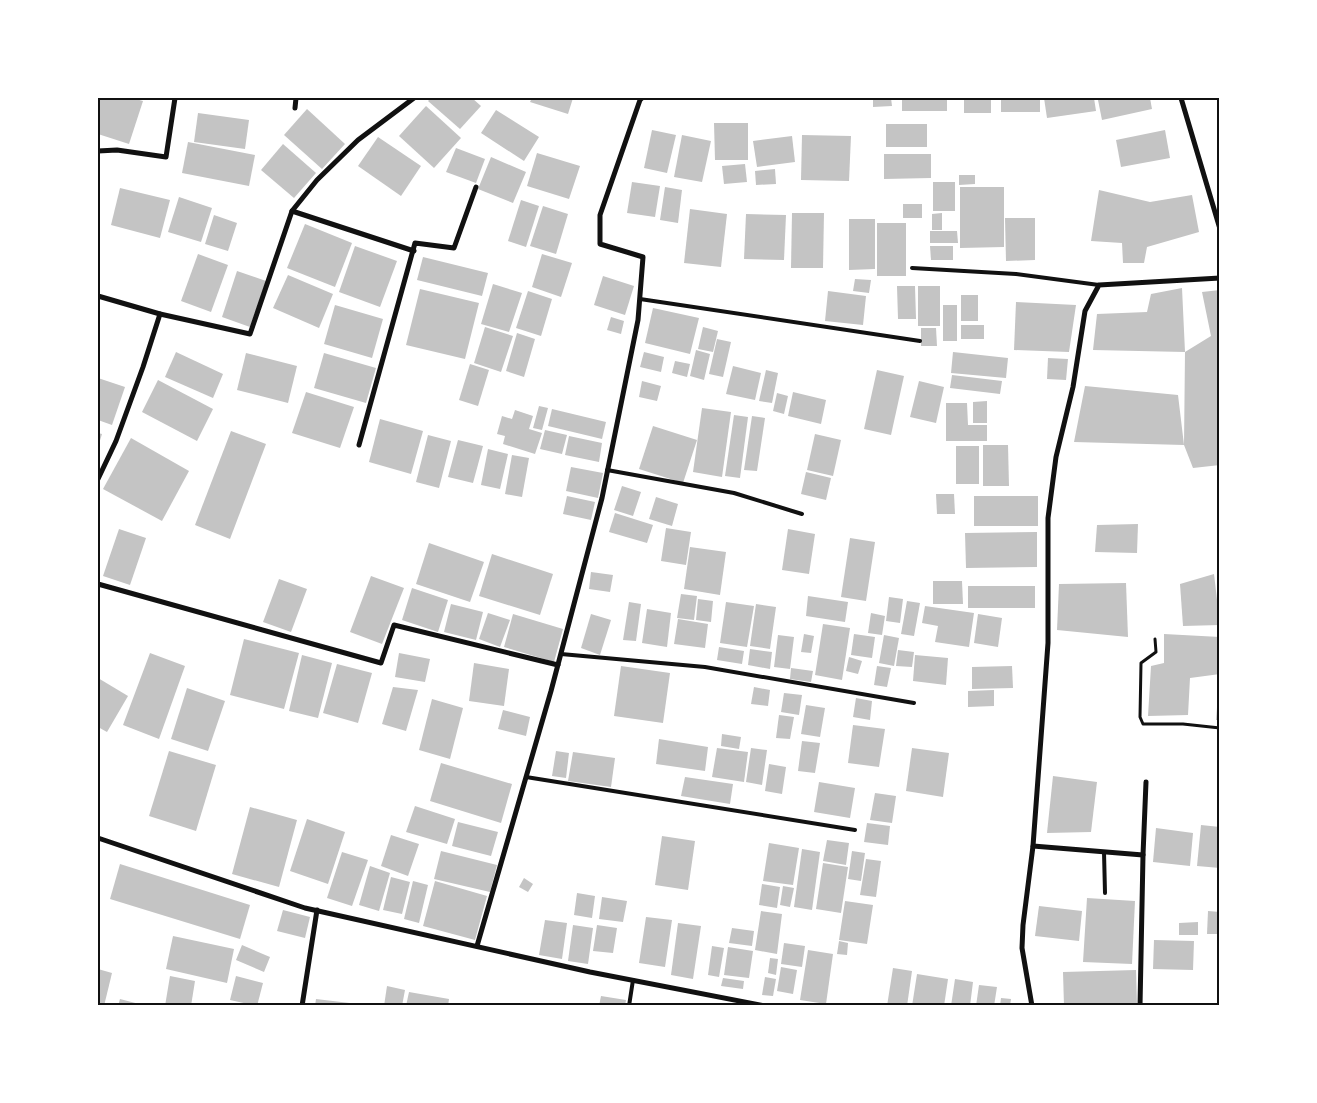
<svg xmlns="http://www.w3.org/2000/svg" width="1317" height="1103" font-family="Lato,sans-serif">
<rect width="100%" height="100%" fill="#fff"/>
<g fill="#c4c4c4">
<path d="M98,98H132L143,101L129,144L98,134Z"/>
<path d="M431,98H472L481,106L460,129L428,101Z"/>
<path d="M532,98H573L568,114L530,102Z"/>
<path d="M873,98H891L892,106L873,107Z"/>
<rect x="902" y="98" width="45" height="13"/>
<rect x="964" y="98" width="27" height="15"/>
<rect x="1001" y="98" width="39" height="14"/>
<path d="M1044,98H1094L1096,111L1047,118Z"/>
<path d="M1108,98H1150L1152,109L1102,120L1098,100Z"/>
<path d="M426,106L461,138L434,168L399,136Z"/>
<path d="M307,109L345,144L322,169L284,135Z"/>
<path d="M496,110L539,137L524,161L481,133Z"/>
<path d="M198,113L249,120L245,149L194,142Z"/>
<path d="M714,123H748V160H715Z"/>
<rect x="886" y="124" width="41" height="23"/>
<path d="M652,130L676,135L667,173L644,168Z"/>
<path d="M1165,130L1170,158L1121,167L1116,140Z"/>
<path d="M682,135L711,141L702,182L674,177Z"/>
<path d="M802,135L851,136L849,181L801,180Z"/>
<path d="M792,136L795,162L757,167L753,141Z"/>
<path d="M378,137L421,166L401,196L358,166Z"/>
<path d="M188,142L255,155L249,186L182,173Z"/>
<path d="M283,144L316,173L294,198L261,170Z"/>
<path d="M456,148L485,159L476,183L446,172Z"/>
<path d="M537,153L580,166L569,199L527,186Z"/>
<path d="M884,154H931V178L884,179Z"/>
<path d="M491,157L526,172L513,203L478,189Z"/>
<path d="M745,164L747,182L724,184L722,166Z"/>
<path d="M775,169L776,184L756,185L755,171Z"/>
<path d="M959,175H975V184L959,185Z"/>
<path d="M632,182L660,186L655,217L627,213Z"/>
<rect x="933" y="182" width="22" height="29"/>
<path d="M665,187L682,190L678,223L660,220Z"/>
<path d="M960,187H1004V247L960,248Z"/>
<path d="M120,188L170,200L160,238L111,225Z"/>
<path d="M1099,190L1150,202L1192,195L1199,232L1147,247L1144,263H1123L1122,243L1091,241Z"/>
<path d="M179,197L212,208L201,242L168,232Z"/>
<path d="M521,200L539,206L526,247L508,241Z"/>
<rect x="903" y="204" width="19" height="14"/>
<path d="M543,206L568,214L556,254L530,246Z"/>
<path d="M690,209L727,214L721,267L684,263Z"/>
<path d="M792,213H824L823,268H791Z"/>
<path d="M942,213V230H932V214Z"/>
<path d="M746,214L786,215L784,260L744,259Z"/>
<path d="M214,215L237,223L228,251L205,244Z"/>
<path d="M1005,218H1035V260L1006,261Z"/>
<path d="M849,219H875V269L849,270Z"/>
<rect x="877" y="223" width="29" height="53"/>
<path d="M305,224L352,243L335,287L287,268Z"/>
<path d="M930,231H957L958,243H930Z"/>
<path d="M355,246L397,261L380,307L339,292Z"/>
<path d="M930,246H953V260H931Z"/>
<path d="M198,254L228,265L211,312L181,301Z"/>
<path d="M542,254L572,263L561,297L532,287Z"/>
<path d="M423,257L488,273L482,296L417,280Z"/>
<path d="M237,271L266,281L250,327L222,317Z"/>
<path d="M288,275L333,294L319,328L273,308Z"/>
<path d="M603,276L634,286L625,315L594,305Z"/>
<path d="M855,279L871,280L869,293L853,291Z"/>
<path d="M493,284L522,293L509,332L481,324Z"/>
<path d="M897,286H915L916,319H898Z"/>
<rect x="918" y="286" width="22" height="40"/>
<path d="M1182,288L1185,352L1093,350L1097,314L1147,312L1151,294Z"/>
<path d="M420,289L479,303L465,359L406,345Z"/>
<path d="M1220,290V465L1193,468L1184,445L1074,442L1085,386L1178,395L1184,445L1185,352L1211,336L1202,292Z"/>
<path d="M528,291L552,299L541,336L516,328Z"/>
<path d="M828,291L866,296L863,325L825,321Z"/>
<rect x="961" y="295" width="17" height="26"/>
<path d="M1016,302L1076,305L1069,352L1014,350Z"/>
<path d="M335,305L383,319L372,358L324,344Z"/>
<rect x="943" y="305" width="14" height="36"/>
<path d="M653,308L699,318L690,354L645,343Z"/>
<path d="M611,317L624,321L621,334L607,330Z"/>
<rect x="961" y="325" width="23" height="14"/>
<path d="M485,327L513,336L501,372L474,363Z"/>
<path d="M703,327L718,331L713,352L698,349Z"/>
<path d="M921,328H936L937,346H921Z"/>
<path d="M517,333L535,339L524,377L506,371Z"/>
<path d="M717,339L731,342L723,377L709,374Z"/>
<path d="M696,350L710,354L704,380L690,376Z"/>
<path d="M176,352L223,374L213,398L165,377Z"/>
<path d="M644,352L664,357L661,372L640,367Z"/>
<path d="M953,352L1008,358L1006,378L951,373Z"/>
<path d="M246,353L297,366L288,403L237,390Z"/>
<path d="M324,353L376,368L366,403L314,388Z"/>
<path d="M1048,358L1068,359L1066,380L1047,379Z"/>
<path d="M675,361L690,364L687,377L672,373Z"/>
<path d="M470,364L489,370L478,406L459,400Z"/>
<path d="M733,366L761,373L755,400L726,394Z"/>
<path d="M766,370L778,373L772,403L759,401Z"/>
<path d="M877,370L904,376L891,435L864,429Z"/>
<path d="M952,375L1002,381L1000,394L950,388Z"/>
<path d="M98,378L125,387L112,425L98,420Z"/>
<path d="M158,380L213,409L197,441L142,412Z"/>
<path d="M642,381L661,386L657,401L639,397Z"/>
<path d="M919,381L944,387L936,423L910,417Z"/>
<path d="M306,392L354,407L340,448L292,433Z"/>
<path d="M793,392L826,400L821,424L788,416Z"/>
<path d="M777,393L788,396L784,414L773,411Z"/>
<path d="M987,401V423H973V402Z"/>
<path d="M946,403H967L968,425H987V441H946Z"/>
<path d="M539,406L548,408L542,430L533,428Z"/>
<path d="M702,408L731,412L722,477L693,472Z"/>
<path d="M552,409L606,422L602,439L548,426Z"/>
<path d="M515,410L533,416L529,429L542,433L535,454L503,444L505,436L497,434L502,416L512,419Z"/>
<path d="M734,415L748,417L740,478L725,476Z"/>
<path d="M752,416L765,418L757,471L744,470Z"/>
<path d="M380,419L423,431L411,474L369,462Z"/>
<path d="M653,426L697,440L683,483L639,469Z"/>
<path d="M545,430L567,435L562,454L540,449Z"/>
<path d="M231,431L266,444L230,539L195,525Z"/>
<path d="M98,433L102,434L98,447Z"/>
<path d="M815,434L841,440L833,476L807,470Z"/>
<path d="M428,435L451,441L439,488L416,482Z"/>
<path d="M569,436L602,443L599,462L565,455Z"/>
<path d="M131,438L189,471L162,521L103,489Z"/>
<path d="M458,440L483,446L473,483L448,477Z"/>
<path d="M983,445H1008L1009,486H983Z"/>
<rect x="956" y="446" width="23" height="38"/>
<path d="M488,449L508,454L500,489L481,485Z"/>
<path d="M512,455L529,458L522,497L505,494Z"/>
<path d="M571,467L603,473L598,498L566,491Z"/>
<path d="M806,472L831,478L826,500L801,494Z"/>
<path d="M622,486L641,492L633,516L614,510Z"/>
<path d="M936,494H954L955,514H937Z"/>
<path d="M567,496L595,502L591,520L563,514Z"/>
<rect x="974" y="496" width="64" height="30"/>
<path d="M656,497L678,504L672,526L649,519Z"/>
<path d="M615,513L653,525L647,543L609,532Z"/>
<path d="M1138,524L1137,553L1095,552L1097,525Z"/>
<path d="M666,528L691,532L686,565L661,561Z"/>
<path d="M119,529L146,538L130,585L103,576Z"/>
<path d="M788,529L815,534L809,574L782,570Z"/>
<path d="M1037,532V567L966,568L965,533Z"/>
<path d="M850,538L875,542L866,601L841,597Z"/>
<path d="M429,543L484,562L470,602L416,584Z"/>
<path d="M690,547L726,552L720,595L684,589Z"/>
<path d="M492,554L553,574L540,615L479,596Z"/>
<path d="M591,572L613,575L610,592L589,589Z"/>
<path d="M1214,574L1220,625L1183,626L1180,584Z"/>
<path d="M371,576L404,588L382,644L350,632Z"/>
<path d="M279,579L307,589L291,632L263,622Z"/>
<path d="M933,581H962L963,604H933Z"/>
<path d="M1126,583L1128,637L1057,630L1059,584Z"/>
<rect x="968" y="586" width="67" height="22"/>
<path d="M412,588L448,600L438,632L402,620Z"/>
<path d="M681,594L697,596L694,620L677,618Z"/>
<path d="M808,596L848,602L845,622L806,616Z"/>
<path d="M889,597L903,599L900,623L886,621Z"/>
<path d="M698,599L713,601L711,622L696,620Z"/>
<path d="M907,601L920,603L914,636L901,634Z"/>
<path d="M629,602L641,604L636,641L623,640Z"/>
<path d="M726,602L754,606L747,647L720,643Z"/>
<path d="M451,604L483,612L476,640L444,632Z"/>
<path d="M756,604L776,607L770,649L750,646Z"/>
<path d="M925,606L974,613L969,647L935,642L938,626L922,623Z"/>
<path d="M647,609L671,613L667,647L642,643Z"/>
<path d="M488,613L510,620L500,647L479,639Z"/>
<path d="M871,613L885,616L882,635L868,633Z"/>
<path d="M513,614L563,629L554,662L504,647Z"/>
<path d="M591,614L611,620L600,655L581,648Z"/>
<path d="M978,614L1002,618L998,647L974,643Z"/>
<path d="M678,619L708,624L705,648L674,644Z"/>
<path d="M823,624L850,628L842,680L815,675Z"/>
<path d="M804,634L814,636L811,653L801,652Z"/>
<path d="M854,634L875,637L872,658L851,655Z"/>
<path d="M1164,634L1220,637V674L1190,678L1188,715L1148,716L1151,666L1164,663Z"/>
<path d="M778,635L794,637L790,669L774,667Z"/>
<path d="M884,635L899,638L894,666L879,663Z"/>
<path d="M244,639L299,653L284,709L230,695Z"/>
<path d="M719,647L744,651L742,664L717,660Z"/>
<path d="M750,649L772,652L770,669L748,665Z"/>
<path d="M898,650L914,652L912,667L896,666Z"/>
<path d="M150,653L185,666L159,739L123,725Z"/>
<path d="M399,653L430,659L425,682L395,677Z"/>
<path d="M302,655L332,663L318,718L289,711Z"/>
<path d="M915,655L948,658L946,685L913,681Z"/>
<path d="M849,657L862,661L858,674L846,671Z"/>
<path d="M474,663L509,669L504,706L469,701Z"/>
<path d="M337,664L372,673L358,723L323,713Z"/>
<path d="M621,666L670,673L663,723L614,716Z"/>
<path d="M877,666L891,668L887,687L874,685Z"/>
<path d="M1012,666L1013,688L972,689V667Z"/>
<path d="M791,668L813,671L811,682L790,679Z"/>
<path d="M98,678L128,696L107,732L98,727Z"/>
<path d="M393,687L418,690L406,731L382,724Z"/>
<path d="M754,687L770,690L768,706L751,704Z"/>
<path d="M187,688L225,701L208,751L171,739Z"/>
<path d="M994,690V706L968,707V691Z"/>
<path d="M784,693L802,695L799,715L781,712Z"/>
<path d="M1218,695H1220V720H1216Z"/>
<path d="M856,698L872,701L870,720L853,717Z"/>
<path d="M432,699L463,708L450,759L419,750Z"/>
<path d="M806,705L825,708L820,737L801,734Z"/>
<path d="M503,710L530,717L526,736L498,729Z"/>
<path d="M779,715L794,717L790,739L776,738Z"/>
<path d="M853,725L885,729L879,767L848,763Z"/>
<path d="M722,734L741,737L739,749L721,746Z"/>
<path d="M659,739L708,747L705,771L656,764Z"/>
<path d="M802,741L820,743L815,773L798,771Z"/>
<path d="M717,748L748,752L744,782L712,777Z"/>
<path d="M751,748L767,750L762,785L746,782Z"/>
<path d="M912,748L949,753L943,797L906,791Z"/>
<path d="M169,751L216,765L196,831L149,816Z"/>
<path d="M556,751L569,753L566,778L552,776Z"/>
<path d="M573,752L615,758L611,787L568,781Z"/>
<path d="M441,763L512,784L501,823L430,801Z"/>
<path d="M769,764L786,767L782,794L765,791Z"/>
<path d="M1053,776L1097,782L1091,832L1047,833Z"/>
<path d="M685,777L733,784L730,804L681,796Z"/>
<path d="M819,782L855,788L850,818L814,812Z"/>
<path d="M875,793L896,796L892,823L870,820Z"/>
<path d="M415,806L455,819L447,844L406,832Z"/>
<path d="M250,807L297,820L279,887L232,874Z"/>
<path d="M307,819L345,832L328,884L290,871Z"/>
<path d="M458,822L498,832L491,856L452,846Z"/>
<path d="M867,823L890,826L888,845L864,842Z"/>
<path d="M1201,825L1220,827V868L1197,866Z"/>
<path d="M1156,828L1193,833L1190,866L1153,862Z"/>
<path d="M391,835L419,844L408,876L381,866Z"/>
<path d="M662,836L695,841L688,890L655,885Z"/>
<path d="M827,840L849,843L846,865L823,861Z"/>
<path d="M769,843L799,848L793,885L763,881Z"/>
<path d="M802,849L820,852L812,910L794,907Z"/>
<path d="M441,851L497,865L490,892L434,879Z"/>
<path d="M852,851L865,853L861,881L848,879Z"/>
<path d="M342,852L368,860L352,906L327,898Z"/>
<path d="M866,859L881,861L876,897L860,895Z"/>
<path d="M823,863L848,867L841,913L816,909Z"/>
<path d="M120,864L250,905L240,939L110,899Z"/>
<path d="M370,866L390,873L379,911L359,905Z"/>
<path d="M391,877L410,882L402,914L383,910Z"/>
<path d="M524,878L533,884L528,892L519,887Z"/>
<path d="M413,881L428,885L419,923L404,919Z"/>
<path d="M435,881L487,896L475,940L423,926Z"/>
<path d="M762,884L780,887L777,908L759,905Z"/>
<path d="M783,886L794,888L790,907L780,905Z"/>
<path d="M577,893L595,896L592,918L574,915Z"/>
<path d="M602,897L627,901L623,922L599,919Z"/>
<path d="M1087,898L1135,901L1132,964L1083,962Z"/>
<path d="M845,901L873,905L867,944L839,940Z"/>
<path d="M1039,906L1082,911L1079,941L1035,936Z"/>
<path d="M283,910L310,917L305,938L277,931Z"/>
<path d="M761,911L782,914L777,954L755,950Z"/>
<path d="M1208,911L1220,912V934H1207Z"/>
<path d="M646,917L672,920L665,967L639,963Z"/>
<path d="M545,920L567,923L562,959L539,955Z"/>
<path d="M1198,922V935H1179V923Z"/>
<path d="M678,923L701,926L693,979L671,975Z"/>
<path d="M573,925L593,928L588,964L568,961Z"/>
<path d="M597,925L617,928L613,953L593,951Z"/>
<path d="M732,928L754,931L752,946L729,943Z"/>
<path d="M173,936L234,949L227,983L166,969Z"/>
<path d="M1154,940L1194,941L1193,970L1153,969Z"/>
<path d="M839,941L848,943L847,955L837,954Z"/>
<path d="M784,943L805,946L802,967L781,964Z"/>
<path d="M242,945L270,957L264,972L236,960Z"/>
<path d="M712,946L724,948L719,977L708,975Z"/>
<path d="M728,947L753,951L749,978L724,975Z"/>
<path d="M808,950L833,954L826,1004L800,1000Z"/>
<path d="M770,958L778,959L776,975L768,973Z"/>
<path d="M781,967L797,970L793,994L777,991Z"/>
<path d="M893,968L912,971L907,1006H887Z"/>
<path d="M98,969L112,973L104,1006H98Z"/>
<path d="M1136,970L1137,1006H1064L1063,972Z"/>
<path d="M917,974L948,979L944,1006H912Z"/>
<path d="M170,976L195,981L191,1006H165Z"/>
<path d="M236,976L263,983L257,1006L230,1000Z"/>
<path d="M765,977L776,979L773,996L762,995Z"/>
<path d="M723,978L744,981L743,989L721,986Z"/>
<path d="M955,979L973,982L970,1006H951Z"/>
<path d="M979,985L997,987L994,1006H976Z"/>
<path d="M387,986L405,990L402,1006H384Z"/>
<path d="M409,992L449,999L448,1006H406Z"/>
<path d="M601,996L626,1000L625,1006H599Z"/>
<path d="M1001,998L1011,999L1010,1006H1000Z"/>
<path d="M120,999L143,1005L142,1006H118Z"/>
<path d="M316,999L358,1004V1006H315Z"/>
</g>
<g fill="none" stroke-linecap="round" stroke-linejoin="round">
<path stroke="#111" stroke-width="3" d="M1155,639L1156,652L1141,663L1140,717L1143,724H1183L1220,728"/>
<g stroke="#111" stroke-width="4">
<path d="M912,268L1016,274L1099,285"/>
<path d="M640,299L920,341"/>
<path d="M607,470L734,493L802,514"/>
<path d="M561,654L705,667L914,703"/>
<path d="M526,777L855,830"/>
<path d="M1104,852L1105,893"/>
<path d="M629,1006L633,980"/>
</g>
<g stroke="#111" stroke-width="5">
<path d="M1181,98L1220,229"/>
<path d="M295,108L296,98"/>
<path d="M98,151L117,150L166,157L175,98"/>
<path d="M292,211L414,251"/>
<path d="M98,296L160,314L250,334L292,211L317,180L358,140L414,98"/>
<path d="M359,445L415,243L454,248L476,187"/>
<path d="M98,479L116,441L143,367L160,314"/>
<path d="M98,584L381,663L394,625L558,665"/>
<path d="M98,838L305,908L590,972L765,1006"/>
<path d="M1033,846L1143,855"/>
<path d="M477,946L551,691L602,498L638,320L643,257L600,244V215L640,100L642,98"/>
<path d="M302,1006L317,910"/>
<path d="M1032,1006L1022,948L1023,925L1033,846L1048,643V518L1056,457L1073,387L1085,311L1099,285L1220,278"/>
<path d="M1140,1006L1143,855L1146,782"/>
</g>
</g>
<rect width="1317" height="1103" fill="none" stroke="#ffffff" stroke-width="198"/>
<rect x="99" y="99" width="1119" height="905" fill="none" stroke="#111" stroke-width="2"/>
</svg>
